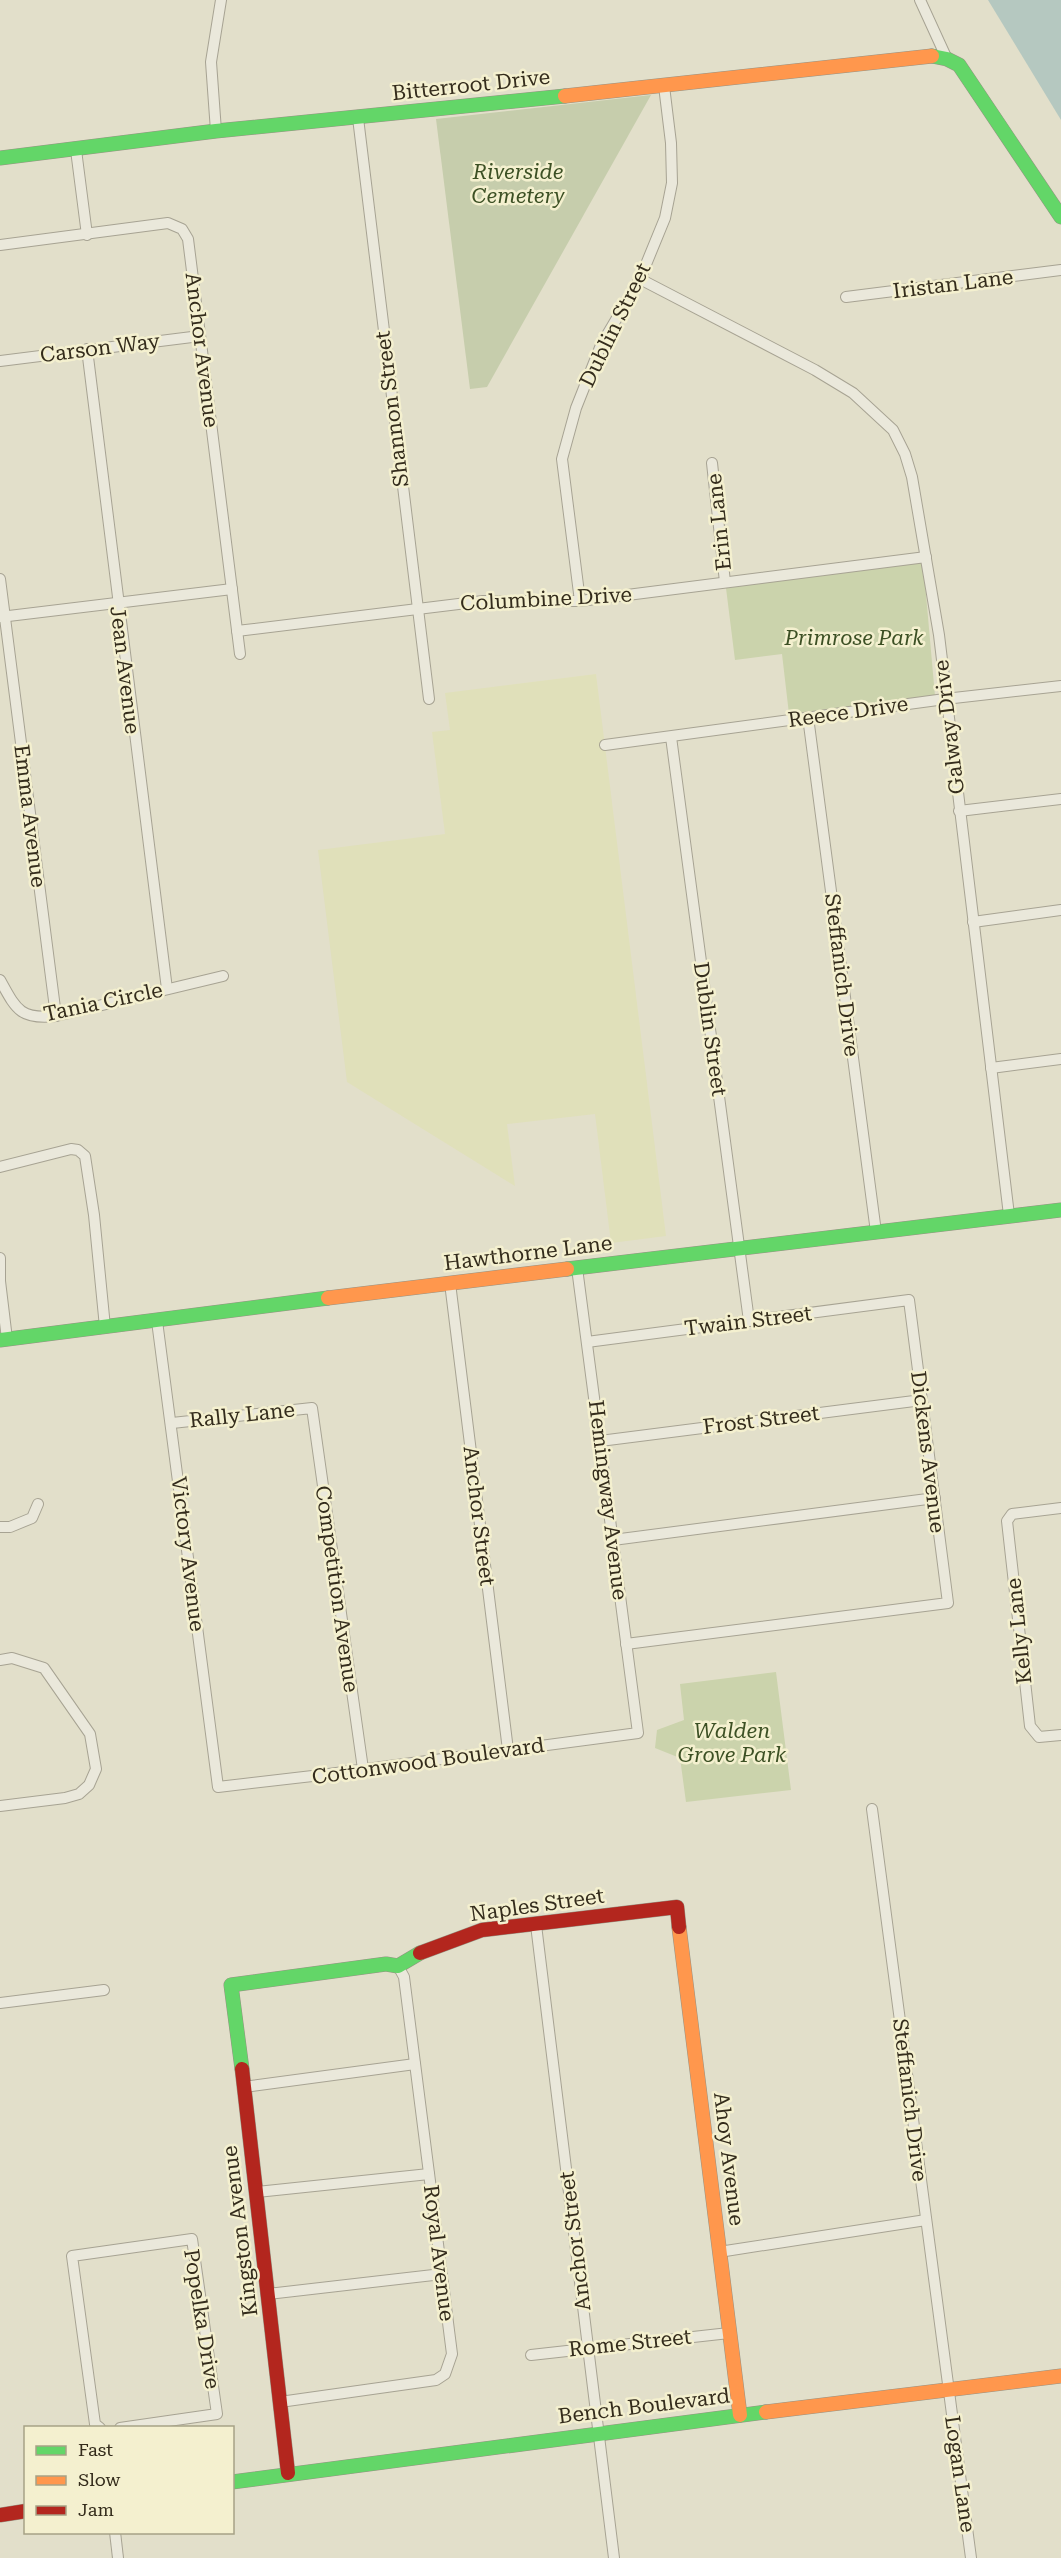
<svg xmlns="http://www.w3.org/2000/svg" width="1061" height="2558" font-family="'Roboto Serif',serif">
<rect width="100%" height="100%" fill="#e2dfca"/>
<path fill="#e0e0ba" d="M596,674L666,1236L611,1243L595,1114L507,1124L515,1186L347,1082L318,850L445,834L432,732L450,730L445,693Z"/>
<g fill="#cbd3ac">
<path d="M923,561L935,696L789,714L782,654L735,660L726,588Z"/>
<path d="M776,1672L791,1790L686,1802L680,1758L655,1748L657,1730L684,1720L680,1684Z"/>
</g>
<path fill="#c6cdac" d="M651,95L487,387L470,389L436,119Z"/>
<path fill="#b5c8c0" d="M988,0H1061V120Z"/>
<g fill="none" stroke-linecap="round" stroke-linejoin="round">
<g stroke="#a7a393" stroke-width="12">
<g id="street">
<path d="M920,0L947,59"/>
<path d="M358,118L429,699"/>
<path d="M216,131L211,62L221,0"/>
<path d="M76,150L87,235"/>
<path d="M0,245L168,223L182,229L188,239L240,654"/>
<path d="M640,279L815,370L853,393L893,430L905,454L912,477L939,635L1009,1215"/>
<path d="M846,297L1061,270"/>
<path d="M87,349L167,989"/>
<path d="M0,361L200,336"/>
<path d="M712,463L725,582"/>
<path d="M0,579L56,1016"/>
<path d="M580,601L562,459L576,408L601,345L640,279L665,218L672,183L671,143L664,86"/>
<path d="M0,617L232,589"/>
<path d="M237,631L483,601H580L926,557"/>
<path d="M808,717L876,1232"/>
<path d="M671,737L749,1321"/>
<path d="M605,745L945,699L1061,686"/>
<path d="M959,811L1061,799"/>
<path d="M973,922L1061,910"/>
<path d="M0,980C16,1009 20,1020 56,1016L223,976"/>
<path d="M991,1068L1061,1059"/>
<path d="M0,1167L71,1149L78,1150L85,1156L94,1215L105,1327"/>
<path d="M0,1258V1281L7,1339"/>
<path d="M450,1283L508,1750"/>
<path d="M157,1321L218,1787L321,1775L638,1733L577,1268"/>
<path d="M587,1342L909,1300L948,1603L626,1644"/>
<path d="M172,1423L312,1408L363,1769"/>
<path d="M600,1441L922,1400"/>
<path d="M1061,1508L1012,1514L1007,1521L1030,1726L1039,1737L1061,1735"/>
<path d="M0,1527H10L32,1518L38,1504"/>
<path d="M613,1540L935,1498"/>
<path d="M0,1660L12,1658L44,1668L90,1734L96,1769L89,1785L79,1794L65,1798L0,1806"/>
<path d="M872,1809L971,2558"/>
<path d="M536,1925L614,2558"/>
<path d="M0,2003L104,1990"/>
<path d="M244,2087L415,2064"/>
<path d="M257,2192L429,2174"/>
<path d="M719,2252L926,2220"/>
<path d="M268,2294L442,2274"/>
<path d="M531,2355L729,2333"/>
<path d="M280,2402L436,2380L445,2374L452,2354L404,1977L398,1966"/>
<path d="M100,2428L95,2424L72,2256L192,2239L217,2414L120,2428"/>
<path d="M115,2532L118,2558"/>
</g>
</g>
<g stroke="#969283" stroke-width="15">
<g id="fast">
<path d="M932,56L947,59L959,65L1061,217"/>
<path d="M0,158L216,131L565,96"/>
<path d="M567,1269L1061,1210"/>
<path d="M0,1340L328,1298"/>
<path d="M242,2069L231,1985L386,1964L398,1966L420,1953"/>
<path d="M232,2482L766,2412"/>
</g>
</g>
<g stroke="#969283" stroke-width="15">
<g id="slow">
<path d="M565,96L932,56"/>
<path d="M328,1298L567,1269"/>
<path d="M679,1927L740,2415"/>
<path d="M766,2412L1061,2376"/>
</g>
</g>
<g stroke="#969283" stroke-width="15">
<g id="jam">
<path d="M420,1953L482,1930L677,1907L679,1927"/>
<path d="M242,2069L288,2473"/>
<path d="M0,2515L26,2511"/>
</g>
</g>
<use href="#street" stroke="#eae8db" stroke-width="10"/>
<use href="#fast" stroke="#63d668" stroke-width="14"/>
<use href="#slow" stroke="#ff974d" stroke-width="14"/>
<use href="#jam" stroke="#b3261e" stroke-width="14"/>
</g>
<g text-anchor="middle" stroke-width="5" stroke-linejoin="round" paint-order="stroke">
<g font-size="21" fill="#342c1c" stroke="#f4f0cf">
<text transform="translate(471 85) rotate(-6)" y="7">Bitterroot Drive</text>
<text transform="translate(953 284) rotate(-7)" y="7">Iristan Lane</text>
<text transform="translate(615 325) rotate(-64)" y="7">Dublin Street</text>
<text transform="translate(100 348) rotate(-7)" y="7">Carson Way</text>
<text transform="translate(202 350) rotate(83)" y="7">Anchor Avenue</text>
<text transform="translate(392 409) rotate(-97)" y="7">Shannon Street</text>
<text transform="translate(719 522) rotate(-96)" y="7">Erin Lane</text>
<text transform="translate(546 599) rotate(-3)" y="7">Columbine Drive</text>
<text transform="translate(125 670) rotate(83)" y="7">Jean Avenue</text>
<text transform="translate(848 712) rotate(-8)" y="7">Reece Drive</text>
<text transform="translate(949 727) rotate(-97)" y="7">Galway Drive</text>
<text transform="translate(30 816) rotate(83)" y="7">Emma Avenue</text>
<text transform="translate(842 975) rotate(83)" y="7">Steffanich Drive</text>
<text transform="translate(103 1002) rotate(-12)" y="7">Tania Circle</text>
<text transform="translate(710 1029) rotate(82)" y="7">Dublin Street</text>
<text transform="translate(528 1253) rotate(-7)" y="7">Hawthorne Lane</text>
<text transform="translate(748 1321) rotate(-7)" y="7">Twain Street</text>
<text transform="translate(242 1415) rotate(-6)" y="7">Rally Lane</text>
<text transform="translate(761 1420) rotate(-7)" y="7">Frost Street</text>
<text transform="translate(928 1452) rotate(83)" y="7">Dickens Avenue</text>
<text transform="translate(608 1500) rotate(83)" y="7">Hemingway Avenue</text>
<text transform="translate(479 1516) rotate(83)" y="7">Anchor Street</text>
<text transform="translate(188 1554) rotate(83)" y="7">Victory Avenue</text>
<text transform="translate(337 1589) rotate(82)" y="7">Competition Avenue</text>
<text transform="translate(1019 1631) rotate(-96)" y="7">Kelly Lane</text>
<text transform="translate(428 1761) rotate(-8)" y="7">Cottonwood Boulevard</text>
<text transform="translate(537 1905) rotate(-8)" y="7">Naples Street</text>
<text transform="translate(910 2100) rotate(83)" y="7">Steffanich Drive</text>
<text transform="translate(729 2159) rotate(83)" y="7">Ahoy Avenue</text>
<text transform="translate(240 2231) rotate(-97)" y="7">Kingston Avenue</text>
<text transform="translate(575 2241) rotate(-97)" y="7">Anchor Street</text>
<text transform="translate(439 2253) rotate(83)" y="7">Royal Avenue</text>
<text transform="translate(202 2319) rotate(81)" y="7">Popelka Drive</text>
<text transform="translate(630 2343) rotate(-6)" y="7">Rome Street</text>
<text transform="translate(644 2406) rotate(-7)" y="7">Bench Boulevard</text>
<text transform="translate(960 2474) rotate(82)" y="7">Logan Lane</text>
</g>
<g font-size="21" font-style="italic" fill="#3c5024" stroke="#f4f0cf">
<text x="518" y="179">Riverside<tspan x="518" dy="24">Cemetery</tspan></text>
<text x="854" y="645">Primrose Park</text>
<text x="732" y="1738">Walden<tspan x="732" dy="24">Grove Park</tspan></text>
</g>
</g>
<rect x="24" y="2426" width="210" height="108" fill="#f4f0cf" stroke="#a7a287" stroke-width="1.5"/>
<rect x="36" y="2446" width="30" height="9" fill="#63d668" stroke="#a7a287" stroke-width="1.5"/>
<text x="78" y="2456" font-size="18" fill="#342c1c">Fast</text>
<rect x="36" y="2476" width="30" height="9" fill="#ff974d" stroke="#a7a287" stroke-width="1.5"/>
<text x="78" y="2486" font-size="18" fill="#342c1c">Slow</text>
<rect x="36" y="2506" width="30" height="9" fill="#b3261e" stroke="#a7a287" stroke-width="1.5"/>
<text x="78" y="2516" font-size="18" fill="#342c1c">Jam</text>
</svg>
